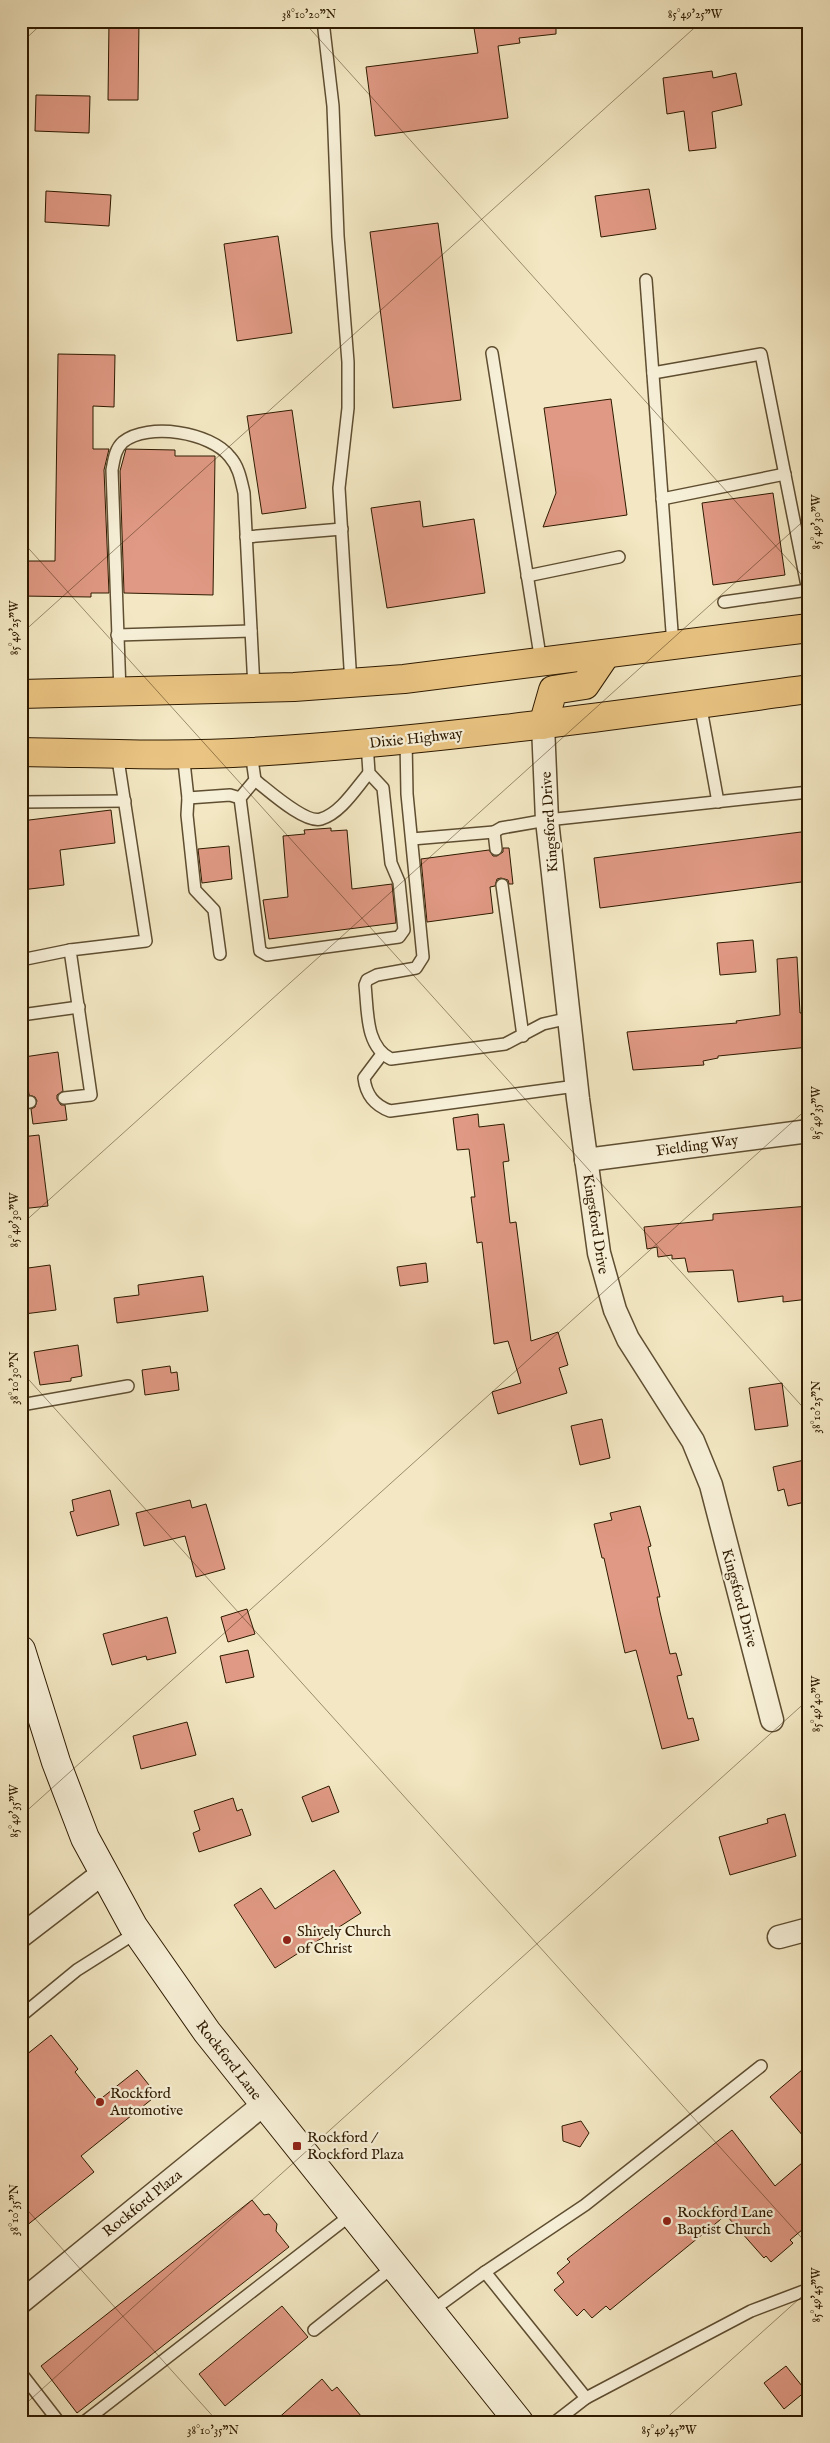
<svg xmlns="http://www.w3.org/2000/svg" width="830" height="2443" font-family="'IM FELL English',serif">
<rect width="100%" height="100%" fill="#f3e8c3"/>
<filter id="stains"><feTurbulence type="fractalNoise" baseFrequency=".004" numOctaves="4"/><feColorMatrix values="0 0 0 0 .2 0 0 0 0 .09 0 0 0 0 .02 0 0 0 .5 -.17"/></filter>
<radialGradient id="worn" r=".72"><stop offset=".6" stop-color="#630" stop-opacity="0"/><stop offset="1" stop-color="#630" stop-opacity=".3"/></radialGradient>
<g fill="#e09984" stroke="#2e1a00">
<path d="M109,21H139L138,100H108Z"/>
<path d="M479,21H556V34L519,38L520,43L498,46L508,118L375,136L366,67L478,53L474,28L480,27Z"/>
<path d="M712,71L713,78L736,73L742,105L712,112L716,148L689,151L684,111L667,114L663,78Z"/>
<path d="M36,95L90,96L89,133L35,131Z"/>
<path d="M649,189L656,229L601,237L595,196Z"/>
<path d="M46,191L111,195L109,226L45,222Z"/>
<path d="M438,223L461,400L393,408L370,232Z"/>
<path d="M278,236L292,333L237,341L224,244Z"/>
<path d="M58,354L115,355L114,407L93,406V449H109L104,470L109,593H91V597L21,596V561H55Z"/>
<path d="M611,399L627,515L543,527L556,493L544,408Z"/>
<path d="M292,410L306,508L262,514L247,416Z"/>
<path d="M126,449L175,450V456H215L213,595L124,593L120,471Z"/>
<path d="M773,493L785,575L713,585L702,503Z"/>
<path d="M420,501L423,527L474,519L485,593L387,608L371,508Z"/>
<path d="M111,810L115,843L60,850L64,885L21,890V821Z"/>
<path d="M331,828V831L347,830L352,889L392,884L396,923L269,939L263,900L288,897L283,836L305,834L304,830Z"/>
<path d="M809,831V881L600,908L594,858Z"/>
<path d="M229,846L232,879L202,883L198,849Z"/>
<path d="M503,848H509L513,884H509L508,880L501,878L497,879L495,886L490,887L493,913L427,922L421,859L489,850L493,856H497L503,852Z"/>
<path d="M753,940L756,972L720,975L717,943Z"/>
<path d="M797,957L800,1013L809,1012V1047L718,1056V1058L703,1061L704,1065L633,1070L627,1032L737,1023L736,1021L780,1015L777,959Z"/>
<path d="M58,1052L63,1091L57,1095V1099L61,1105H65L67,1120L33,1124L31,1109L35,1107L37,1101L35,1097L29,1095L24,1057Z"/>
<path d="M478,1114L479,1127L504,1124L509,1161L503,1162L510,1223L516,1222L531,1341L558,1332L568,1365L559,1368L567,1393L498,1414L492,1392L521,1383L508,1341L494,1344L482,1242L477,1243L471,1197H475L469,1149L457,1150L453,1118Z"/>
<path d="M39,1135L48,1206L21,1209V1137Z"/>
<path d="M809,1206V1299L783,1302V1296L738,1302L733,1270L688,1272L685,1258L672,1259V1255L658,1257L657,1247L647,1249L644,1227L713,1220V1214Z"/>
<path d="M426,1263L428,1282L400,1286L397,1267Z"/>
<path d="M50,1265L56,1310L24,1314L21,1269Z"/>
<path d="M203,1276L208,1311L117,1323L114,1298L139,1295L138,1285Z"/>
<path d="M78,1345L82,1376L71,1378V1381L40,1385L34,1352Z"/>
<path d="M170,1366L171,1373L177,1372L179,1390L145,1395L142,1370Z"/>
<path d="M782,1383L788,1426L755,1430L749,1388Z"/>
<path d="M602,1419L610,1458L580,1465L571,1426Z"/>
<path d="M809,1459V1501L788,1506L784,1489L778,1491L773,1467Z"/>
<path d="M110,1490L119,1525L77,1536L70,1512L74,1511L72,1500Z"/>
<path d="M190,1500L192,1508L206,1504L225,1569L196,1577L185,1536L144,1546L136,1513Z"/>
<path d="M640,1506L651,1546L648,1547L660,1597H657L660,1612L670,1654L676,1653L682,1675L677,1676L688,1719L693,1718L699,1740L662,1749L636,1650L625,1653L604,1558H602L594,1524L612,1520L610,1513Z"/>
<path d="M247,1609L255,1634L228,1642L221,1617Z"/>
<path d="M167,1617L176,1653L147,1660L146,1656L112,1665L103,1634Z"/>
<path d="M248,1650L254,1677L226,1683L220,1656Z"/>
<path d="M187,1722L196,1755L141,1769L133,1736Z"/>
<path d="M329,1786L339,1812L312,1822L302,1797Z"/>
<path d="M233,1798L237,1811L242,1809L251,1835L199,1852L193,1833L200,1830L194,1811Z"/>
<path d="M785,1814L796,1856L730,1875L719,1837L768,1823L767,1819Z"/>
<path d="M334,1870L361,1913L275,1968L234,1905L261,1888L275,1909Z"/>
<path d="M51,2035L78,2069L75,2072L98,2101L137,2070L157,2095L81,2156L94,2172L21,2230V2059Z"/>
<path d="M809,2064V2143L770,2097Z"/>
<path d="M581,2121L589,2133L580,2147L563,2141L562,2126Z"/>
<path d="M732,2130L775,2186L809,2157V2224L790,2240L793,2243L771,2262L766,2256L764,2258L726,2215L610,2310L606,2306L592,2318L584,2309L577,2316L554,2290L564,2282L557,2273L570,2262L567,2259Z"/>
<path d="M252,2200L264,2215L269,2214L277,2224L276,2231L289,2247L77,2413L41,2366Z"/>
<path d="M282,2306L308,2337L225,2406L199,2374Z"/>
<path d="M786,2366L806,2391L784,2409L764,2383Z"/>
<path d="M322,2379L332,2391L337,2387L366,2422H274Z"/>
</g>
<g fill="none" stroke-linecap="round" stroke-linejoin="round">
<g stroke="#5f4e31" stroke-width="14">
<g id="lane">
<path d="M323,21L333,106L338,236L348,362V408L339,488L351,684"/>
<path d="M646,280L673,645"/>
<path d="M492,353L541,662"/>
<path d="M653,373L761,354L809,596"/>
<path d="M662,499L785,474"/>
<path d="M246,537L342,529"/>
<path d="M527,576L619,557"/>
<path d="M724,602L808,590"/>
<path d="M117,635L251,631"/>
<path d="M120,692L112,470C114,460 115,449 123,442C148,422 211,432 230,457C239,467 241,480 244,493L254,688"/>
<path d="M700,703L718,802"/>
<path d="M406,740L407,794L423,957L416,968L377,975L367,980L365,985C368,1011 365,1046 391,1059L505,1044L543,1024L570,1018"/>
<path d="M251,752L255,780L240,798L260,951L267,955L399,937L404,930L399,882L391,863L383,788L369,773L367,743"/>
<path d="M183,753L188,798L230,795L240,798"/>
<path d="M255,780C268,790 305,824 321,819C341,813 356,788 369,773"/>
<path d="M188,798L187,815L195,890L214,910L220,954"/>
<path d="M21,802L125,801"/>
<path d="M412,839L494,832"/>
<path d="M496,849L494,832L501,828L547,820L809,792"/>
<path d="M502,885L523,1036"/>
<path d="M21,960L70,950"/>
<path d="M21,1015L79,1007"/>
<path d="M382,1054L364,1078C366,1095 374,1105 390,1111L576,1086"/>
<path d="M64,1098L91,1095L70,950L146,941L117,753"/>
<path d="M21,1104L30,1102"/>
<path d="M21,1405L128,1386"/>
<path d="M21,2016L77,1970L137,1932"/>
<path d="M485,2272L585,2205L761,2066"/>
<path d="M430,2312L485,2272L586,2398L555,2422"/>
<path d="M314,2330L393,2267"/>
<path d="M21,2373L59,2422"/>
<path d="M586,2398L751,2311L809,2289"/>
<path d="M84,2422L352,2214"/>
</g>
</g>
<g stroke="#5f4e31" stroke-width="25">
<g id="street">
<path d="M543,725L547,820L578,1099L599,1253L615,1310L628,1339L693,1441L711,1485L772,1720"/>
<path d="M586,1160L809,1131"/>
<path d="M21,1936L103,1873"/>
<path d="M779,1937L809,1929"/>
<path d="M21,2302L264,2104"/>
</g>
</g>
<g stroke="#2e1a00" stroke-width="30">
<path id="secondary" d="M21,1650L56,1762L85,1838L133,1926L207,2032L519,2422"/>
</g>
<g stroke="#2e1a00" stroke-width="30">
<g id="primary">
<path d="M21,694L294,687L404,679L809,628"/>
<path d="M543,725L553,690L585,685L606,654"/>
<path d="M21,752C98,753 175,757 252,752C438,741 624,714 809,689"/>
</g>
</g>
<use href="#lane" stroke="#f7f0d8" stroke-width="11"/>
<use href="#street" stroke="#f7f0d8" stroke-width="22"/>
<use href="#secondary" stroke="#f7f0d8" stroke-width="28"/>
<use href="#primary" stroke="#eac482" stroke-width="28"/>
</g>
<path fill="none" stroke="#2e1a00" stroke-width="1" stroke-opacity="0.45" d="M303,21L809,583M21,43L45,21M21,540L809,1414M21,634L702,21M21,1225L809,516M21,1371L809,2246M21,1816L809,1107M21,2203L218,2422M21,2408L809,1699M662,2422L809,2290"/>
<g fill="#8f2418" stroke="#f7f0d8" stroke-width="2">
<circle cx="287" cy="1940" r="5"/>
<circle cx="100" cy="2102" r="5"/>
<rect x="292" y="2141" width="10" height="10" rx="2.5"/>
<circle cx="667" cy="2221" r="5"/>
</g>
<g text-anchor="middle" stroke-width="4.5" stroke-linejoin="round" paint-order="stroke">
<g font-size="15" fill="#2e1a00" stroke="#f7f0d8">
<text transform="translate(416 738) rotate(-6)" y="5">Dixie Highway</text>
<text transform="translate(549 822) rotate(-94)" y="5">Kingsford Drive</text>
<text transform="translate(697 1145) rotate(-8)" y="5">Fielding Way</text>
<text transform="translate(596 1224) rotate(81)" y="5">Kingsford Drive</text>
<text transform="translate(740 1598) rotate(75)" y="5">Kingsford Drive</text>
<text transform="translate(229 2060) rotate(52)" y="5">Rockford Lane</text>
<text transform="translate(142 2203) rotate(-39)" y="5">Rockford Plaza</text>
</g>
<g font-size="15" fill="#2e1a00" stroke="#f7f0d8" text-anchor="start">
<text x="297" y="1936">Shively Church<tspan x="297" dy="17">of Christ</tspan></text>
<text x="110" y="2098">Rockford<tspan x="110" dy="17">Automotive</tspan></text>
<text x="307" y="2142">Rockford /<tspan x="307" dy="17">Rockford Plaza</tspan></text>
<text x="677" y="2217">Rockford Lane<tspan x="677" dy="17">Baptist Church</tspan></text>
</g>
</g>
<rect width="830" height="2443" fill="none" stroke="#f3e8c3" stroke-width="55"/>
<rect x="28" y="28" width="774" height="2388" fill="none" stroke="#2e1a00" stroke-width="2"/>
<g font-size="12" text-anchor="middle" fill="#2e1a00">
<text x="309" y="18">38°10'20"N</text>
<text x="695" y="18">85°49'25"W</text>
<text transform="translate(816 522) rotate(-90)" y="4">85°49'30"W</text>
<text transform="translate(14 628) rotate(-90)" y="4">85°49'25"W</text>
<text transform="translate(816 1113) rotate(-90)" y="4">85°49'35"W</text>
<text transform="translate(14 1220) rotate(-90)" y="4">85°49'30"W</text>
<text transform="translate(14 1378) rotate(-90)" y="4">38°10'30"N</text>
<text transform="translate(816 1407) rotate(-90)" y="4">38°10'25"N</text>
<text transform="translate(816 1704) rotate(-90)" y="4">85°49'40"W</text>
<text transform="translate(14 1811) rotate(-90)" y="4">85°49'35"W</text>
<text transform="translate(14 2210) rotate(-90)" y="4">38°10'35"N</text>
<text transform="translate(816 2295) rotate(-90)" y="4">85°49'45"W</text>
<text x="213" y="2434">38°10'35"N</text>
<text x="669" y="2434">85°49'45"W</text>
</g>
<rect width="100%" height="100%" filter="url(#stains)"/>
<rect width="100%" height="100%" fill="url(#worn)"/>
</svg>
